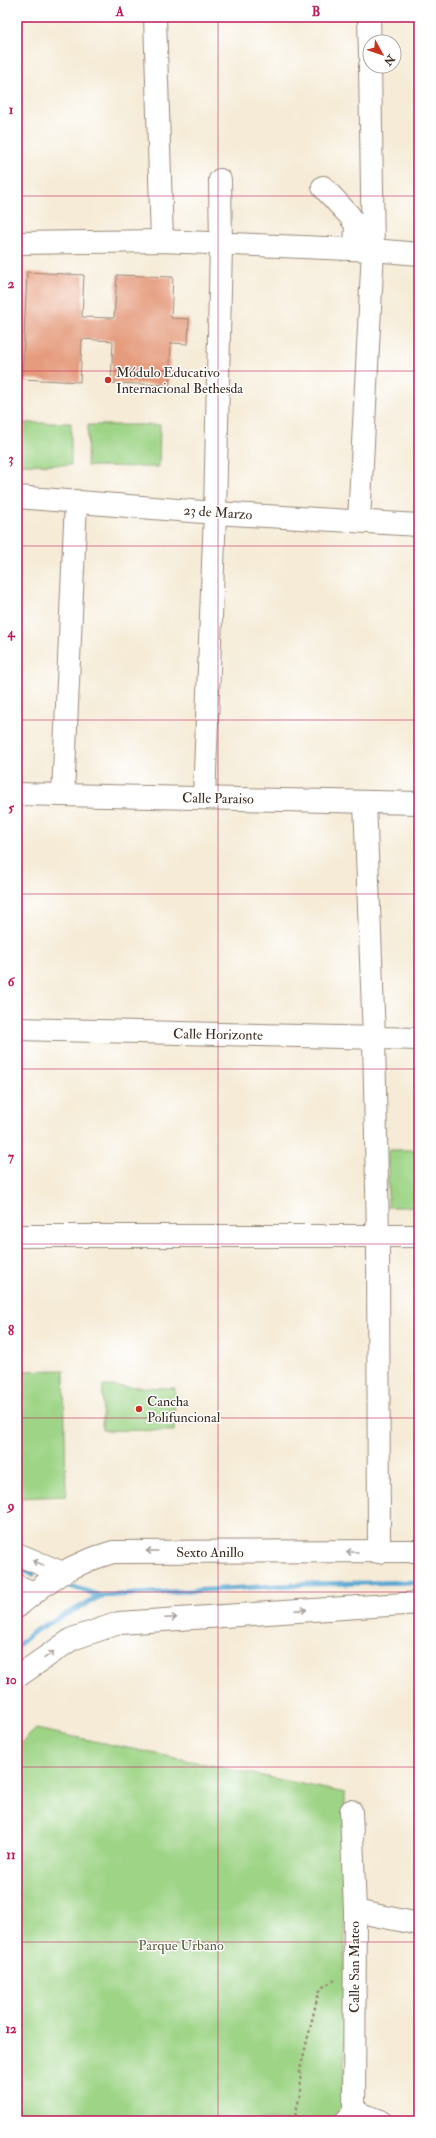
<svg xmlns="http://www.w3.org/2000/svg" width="436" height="2138" font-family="'IM FELL Double Pica',serif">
<rect width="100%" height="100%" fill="#fff"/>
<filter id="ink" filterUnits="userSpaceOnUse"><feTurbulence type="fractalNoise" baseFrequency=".025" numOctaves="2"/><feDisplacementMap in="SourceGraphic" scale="8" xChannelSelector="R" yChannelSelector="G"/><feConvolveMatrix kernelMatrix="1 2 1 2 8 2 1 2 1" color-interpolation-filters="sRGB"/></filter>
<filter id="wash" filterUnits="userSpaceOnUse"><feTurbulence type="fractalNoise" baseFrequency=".012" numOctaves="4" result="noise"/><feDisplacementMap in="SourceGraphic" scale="16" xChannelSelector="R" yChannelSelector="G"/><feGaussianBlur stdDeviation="0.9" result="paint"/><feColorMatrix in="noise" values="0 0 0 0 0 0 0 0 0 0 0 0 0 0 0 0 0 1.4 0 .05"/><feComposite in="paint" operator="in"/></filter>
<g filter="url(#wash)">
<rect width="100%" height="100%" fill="#f5ebd6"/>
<g fill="#9ed486" stroke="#6c7f52">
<path d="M17,423H71V465L17,464Z"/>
<path d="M88,425H160L159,467L87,466Z"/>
<rect x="388" y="1150" width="31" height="57"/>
<path d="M64,1370L66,1496L17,1498V1371Z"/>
<path d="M103,1386L175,1388L174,1431L102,1430Z"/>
<path d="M36,1729L345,1793V2097L340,2121H17V1747Z"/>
</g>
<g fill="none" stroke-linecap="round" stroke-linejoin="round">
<g stroke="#59a7d2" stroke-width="5">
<path d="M17,1568L33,1574"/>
<path d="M67,1585L101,1596"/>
<path d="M17,1646L36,1630L101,1596L310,1584L419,1582"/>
</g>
</g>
<g id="blocks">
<path fill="#e59b7d" d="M27,272L84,275L82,317L114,318L117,275L173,277L171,318L189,319L188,344L171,343L169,385L111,383L113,341L82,339L80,382L22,379Z"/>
</g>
</g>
<g filter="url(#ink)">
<use href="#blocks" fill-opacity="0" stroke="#988a7a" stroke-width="1"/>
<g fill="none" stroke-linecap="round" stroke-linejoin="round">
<g stroke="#988a7a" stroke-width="24">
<g id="minor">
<path d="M155,17L162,241"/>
<path d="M369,17L370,55"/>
<path d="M323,187L349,215L356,225L355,249"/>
<path d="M17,243L162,241L373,250L419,254"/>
<path d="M17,497L215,513L419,525"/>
<path d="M359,521L373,250L370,66"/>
<path d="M17,794L419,803"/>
<path d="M63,795L76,501"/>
<path d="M204,798L215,513L221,245L220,180"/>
<path d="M365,802L374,1038L378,1236L379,1552"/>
<path d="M17,1029L419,1039"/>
<path d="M17,1236H419"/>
<path d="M17,1554L60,1572"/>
<path d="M17,1586L34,1593"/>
<path d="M355,1911L419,1924"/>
<path d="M354,2112L381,2121"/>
<path d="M346,2121L354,2112L355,1911L351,1811"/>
</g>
</g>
<g stroke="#988a7a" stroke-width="24">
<g id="major">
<path d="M17,1607C51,1578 69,1565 113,1552L419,1551"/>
<path d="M17,1677L72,1639L119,1623L419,1603"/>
</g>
</g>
<path stroke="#988a7a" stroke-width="2.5" stroke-dasharray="3 3" stroke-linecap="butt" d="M294,2121L301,2090L300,2070L317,1999L321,1988L335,1980"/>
<use href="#minor" stroke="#fff" stroke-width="22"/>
<use href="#major" stroke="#fff" stroke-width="22"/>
</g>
<defs><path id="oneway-shaft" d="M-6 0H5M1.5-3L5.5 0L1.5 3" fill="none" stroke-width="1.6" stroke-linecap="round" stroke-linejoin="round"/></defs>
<g stroke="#a79f9a">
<use href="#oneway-shaft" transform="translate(152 1551) rotate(-180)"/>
<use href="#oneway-shaft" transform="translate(352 1552) rotate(-180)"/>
<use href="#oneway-shaft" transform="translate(38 1563) rotate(-157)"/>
<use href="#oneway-shaft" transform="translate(301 1610) rotate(-3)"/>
<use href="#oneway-shaft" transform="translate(171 1618) rotate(-3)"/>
<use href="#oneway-shaft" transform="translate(49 1655) rotate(-35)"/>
</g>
</g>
<path fill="none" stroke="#c2185b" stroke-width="1" stroke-opacity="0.55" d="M218,17V2121M17,196H419M17,371H419M17,546H419M17,720H419M17,894H419M17,1069H419M17,1244H419M17,1418H419M17,1592H419M17,1767H419M17,1942H419"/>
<g fill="#c8321e" stroke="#fff" stroke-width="1.5">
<circle cx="108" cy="380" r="4"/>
<circle cx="139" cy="1409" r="4"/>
</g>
<g text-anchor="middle" stroke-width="3" stroke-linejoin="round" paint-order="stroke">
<g font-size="14" fill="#3b2a1e" stroke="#fff" text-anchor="start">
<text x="116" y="377">Módulo Educativo<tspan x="116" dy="16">Internacional Bethesda</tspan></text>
<text x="147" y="1406">Cancha<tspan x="147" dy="16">Polifuncional</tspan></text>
</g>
<g font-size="14" fill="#3b2a1e" stroke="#fff">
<text transform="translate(218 512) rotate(4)" y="5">23 de Marzo</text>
<text transform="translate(218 798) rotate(1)" y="5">Calle Paraiso</text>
<text transform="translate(218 1034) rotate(1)" y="5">Calle Horizonte</text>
<text x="210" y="1557">Sexto Anillo</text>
<text transform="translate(354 1967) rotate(-90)" y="5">Calle San Mateo</text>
</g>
<g font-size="14" fill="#595d3d" stroke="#fff">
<text x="181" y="1950">Parque Urbano</text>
</g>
</g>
<rect width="436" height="2138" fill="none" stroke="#fff" stroke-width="44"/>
<g transform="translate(382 54) rotate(130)"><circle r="19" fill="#ffffff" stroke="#b1aaa5"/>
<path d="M0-3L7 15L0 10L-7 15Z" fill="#c8321e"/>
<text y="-6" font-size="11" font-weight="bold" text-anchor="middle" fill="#3b2a1e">N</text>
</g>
<rect x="22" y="22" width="392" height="2094" fill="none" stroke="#c2185b" stroke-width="1.5"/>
<g font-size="13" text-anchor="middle" font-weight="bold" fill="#c2185b">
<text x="120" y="16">A</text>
<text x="316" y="16">B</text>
<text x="11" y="114">1</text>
<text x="11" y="288">2</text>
<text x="11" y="463">3</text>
<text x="11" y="637">4</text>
<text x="11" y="812">5</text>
<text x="11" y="986">6</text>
<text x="11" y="1161">7</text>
<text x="11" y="1335">8</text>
<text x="11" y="1510">9</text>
<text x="11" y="1684">10</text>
<text x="11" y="1859">11</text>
<text x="11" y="2033">12</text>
</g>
</svg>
